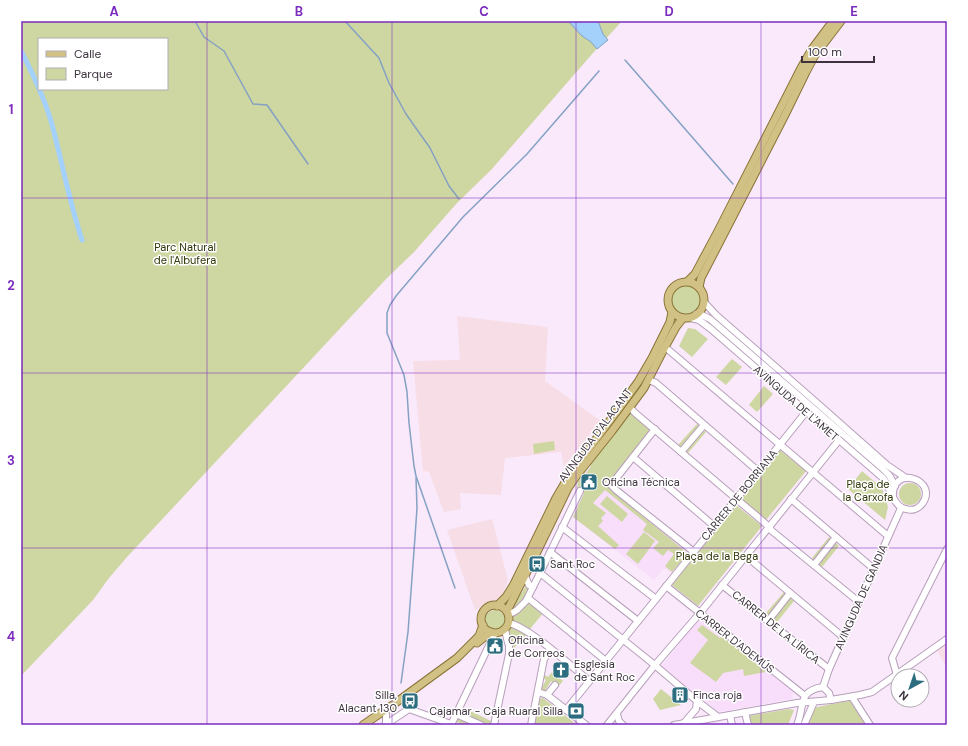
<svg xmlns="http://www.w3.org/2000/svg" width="968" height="746" font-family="'DM Sans',sans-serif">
<rect width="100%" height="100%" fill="#f9e9fb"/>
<g fill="#f7dde6">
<path d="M457,316L548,327L545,381L601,421L564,467L561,452L505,458L501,495L460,493L461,509L444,512L429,472L423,471L413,361L460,360Z"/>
<path d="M492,519L508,580L502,597L475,610L447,530Z"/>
<path d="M947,635V669L934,644Z"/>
</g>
<g fill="#f8defb">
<path d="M599,480L687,552V556L672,574L664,568L654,580L573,517L585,489Z"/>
<path d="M700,617L793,692L792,699L718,712L661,667Z"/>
</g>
<g fill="#ced6a1" fill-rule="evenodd">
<path d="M21,21H622L593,53L491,170L457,203L414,252L387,278L127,557L109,578L93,600L21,676ZM39,39H167V89H39Z"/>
<circle cx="686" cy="299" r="15"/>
<path d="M688,328L695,329L708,339L692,357L679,346Z"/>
<path d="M732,359L742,367L726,385L716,377Z"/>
<path d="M764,386L773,394L757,412L749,405Z"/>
<path d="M630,407L655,429L613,482L609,479L604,484L686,552V556L672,572L665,566L674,554L668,550L663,556L653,548L659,542L643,530L647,524L605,490L593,503L606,513L601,518L603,521L598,526L619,545L615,549L573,517L584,493L577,488L578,482L583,474L586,473L591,466L586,462Z"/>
<path d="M697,424L706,432L688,453L678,445Z"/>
<path d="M554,441L555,450L534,454L533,444Z"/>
<path d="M780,450L806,471L766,520L740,499Z"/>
<path d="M862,471L882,488L888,507L885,520L848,489Z"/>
<circle cx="910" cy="494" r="11"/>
<path d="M607,496L628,514L622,522L600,504Z"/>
<path d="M736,505L762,526L698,606L672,585Z"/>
<path d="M644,532L655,541L638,564L626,554Z"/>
<path d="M829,537L839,546L822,567L812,558Z"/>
<path d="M527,584L529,592L524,601L511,611L520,590L521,594Z"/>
<path d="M784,592L794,601L777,622L766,613Z"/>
<path d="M529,602L544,612L530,629L513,621L514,615Z"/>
<circle cx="495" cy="620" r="10"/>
<path d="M702,625L720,638L722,635L766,672L744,676L743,669L723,673L716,682L690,663L708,640L697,630Z"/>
<path d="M512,627L517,628L527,634L514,648L511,647L508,632Z"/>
<path d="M552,672L563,681L558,687L551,681L545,691L541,689L546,680L543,678L544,676L545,675L548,677Z"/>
<path d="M661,689L681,705L660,710L653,699Z"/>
<path d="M543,698L577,725H533L538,699Z"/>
<path d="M852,700L868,725H804L811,710L817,707Z"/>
<path d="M460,706L495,723L494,725H463L453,720Z"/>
<path d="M789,709L794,710L788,725H749L747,716Z"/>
</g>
<path fill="#a4d1fc" stroke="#85a1c3" d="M568,21H598L603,34L608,40L597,49L591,42L582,36Z"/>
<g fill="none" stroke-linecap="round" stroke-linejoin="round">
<g stroke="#85a1c3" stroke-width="1.5">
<path d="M195,21L204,37L224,51L253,104L267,105L308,164"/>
<path d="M345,21L379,58L389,83L406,114L430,148L449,186L459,199"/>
<path d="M625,60L733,184"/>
<path d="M455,588L416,476L414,466L409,423L407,392L404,375L387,333V313L390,305L396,296L463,217L527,154L599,71"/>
<path d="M401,683L408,632L415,537L417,508L416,478"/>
</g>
<path stroke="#a4d1fc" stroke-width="5" d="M21,51C32,72 44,98 51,121C62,161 69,201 82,240"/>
<g stroke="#b89fbb" stroke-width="8">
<g id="minor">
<path d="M704,302L716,315L817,403L887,465L906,478"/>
<path d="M696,314H700L710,319L882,468L889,475L895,486"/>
<path d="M690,318L699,320L711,329L883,478C891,488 893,507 906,509C912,511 918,509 922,504C940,480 891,463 893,497"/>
<path d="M665,347L888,536"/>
<path d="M649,380L656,383L758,471"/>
<path d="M630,407L634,412L766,524L772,531L859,602"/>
<path d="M655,429L611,485L616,490L694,552"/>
<path d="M681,452L704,425"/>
<path d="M633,457L714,526"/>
<path d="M791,499L874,569"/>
<path d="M562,527L656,599"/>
<path d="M550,552L638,621"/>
<path d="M746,556L843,637"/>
<path d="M814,565L836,537"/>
<path d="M540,573L651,662L697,701L718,717"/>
<path d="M525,576L529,585L533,587"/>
<path d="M722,585L829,669"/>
<path d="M666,586L805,696"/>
<path d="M528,598L606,661"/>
<path d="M508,613H512L517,610L526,601L540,573L580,491"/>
<path d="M768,621L790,593"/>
<path d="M509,623C521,626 531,634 541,641C558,654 574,668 589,681"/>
<path d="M897,675L892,658L947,549"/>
<path d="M823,687L829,669L901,508"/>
<path d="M823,687L829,693L831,700"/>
<path d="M538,692L547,695L586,725"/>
<path d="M547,695L555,685"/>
<path d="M852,697L870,725"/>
<path d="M566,710L656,599L806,412"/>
<path d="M745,712L748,725"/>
<path d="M456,714L481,725"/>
<path d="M617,714L619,721L623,725"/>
<path d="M386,715V725"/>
<path d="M730,715L732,725"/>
<path d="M684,723L696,709L697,701"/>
<path d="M385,725L409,709L451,724"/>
<path d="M451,725L495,633"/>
<path d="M494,725L509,654V646L507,639L505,629"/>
<path d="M531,725L544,659L551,649"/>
<path d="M607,725L655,665L700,613L839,440"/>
<path d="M674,725L797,703L831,700L860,695L872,692L947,639"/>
<path d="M797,725C805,706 797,691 823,687"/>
<path d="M804,725L814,702"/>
</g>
</g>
<g stroke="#8a7437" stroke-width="9">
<g id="major">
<path d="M688,281L695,274L718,231L801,68L812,49L833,21"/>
<circle cx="686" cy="300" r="18"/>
<path d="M699,287L701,278L714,253L785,115L806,72L815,55L841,21"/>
<circle cx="495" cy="619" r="14"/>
<path d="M497,606L506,597L514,584L556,498L570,474L620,407L638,382L652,358L670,322L672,312"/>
<path d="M507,611L538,550L568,488L577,475L612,431L644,388L665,347L676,327L683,318"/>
<path d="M477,643L482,639L491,632"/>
<path d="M363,725L394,704L457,658L479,636L483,625"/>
</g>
</g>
<use href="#minor" stroke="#fff" stroke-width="6"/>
<use href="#major" stroke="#d2c185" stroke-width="7"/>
</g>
<path fill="none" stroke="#7b2cbf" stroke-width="1" stroke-opacity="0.55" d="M207,21V725M392,21V725M576,21V725M761,21V725M21,198H947M21,373H947M21,548H947"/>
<defs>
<g id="civic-square" transform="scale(0.9)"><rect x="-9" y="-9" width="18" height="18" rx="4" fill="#2c6e80" stroke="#fff"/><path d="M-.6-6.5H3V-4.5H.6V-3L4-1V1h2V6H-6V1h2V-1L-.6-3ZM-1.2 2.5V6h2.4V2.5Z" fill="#fff"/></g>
<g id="bus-square" transform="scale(0.9)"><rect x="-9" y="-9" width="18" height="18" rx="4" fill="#2c6e80" stroke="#fff"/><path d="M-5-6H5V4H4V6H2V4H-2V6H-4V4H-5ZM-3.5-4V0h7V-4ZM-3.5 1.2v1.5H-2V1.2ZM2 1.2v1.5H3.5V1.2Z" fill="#fff"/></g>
<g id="church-square" transform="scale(0.9)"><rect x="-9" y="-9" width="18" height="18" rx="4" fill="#2c6e80" stroke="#fff"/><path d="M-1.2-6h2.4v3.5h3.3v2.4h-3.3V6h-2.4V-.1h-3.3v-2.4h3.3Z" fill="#fff"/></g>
<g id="building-square" transform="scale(0.9)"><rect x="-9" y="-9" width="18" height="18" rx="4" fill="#2c6e80" stroke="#fff"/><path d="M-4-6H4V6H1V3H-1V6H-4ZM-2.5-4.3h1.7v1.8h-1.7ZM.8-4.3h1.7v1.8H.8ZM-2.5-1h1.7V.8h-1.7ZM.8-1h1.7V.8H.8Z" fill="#fff"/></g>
<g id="bank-square" transform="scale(0.9)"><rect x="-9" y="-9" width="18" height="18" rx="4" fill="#2c6e80" stroke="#fff"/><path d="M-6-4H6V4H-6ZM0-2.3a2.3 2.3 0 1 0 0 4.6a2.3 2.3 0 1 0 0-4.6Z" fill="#fff"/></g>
</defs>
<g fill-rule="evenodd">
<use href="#civic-square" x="589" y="482"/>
<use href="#bus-square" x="537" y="564"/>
<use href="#civic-square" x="495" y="646"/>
<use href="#church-square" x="561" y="670"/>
<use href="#building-square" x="680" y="695"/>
<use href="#bus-square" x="410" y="701"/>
<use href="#bank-square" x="576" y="711"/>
</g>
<g text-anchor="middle" stroke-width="3" stroke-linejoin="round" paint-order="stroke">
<g font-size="11" fill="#303507" stroke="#fff">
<text x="185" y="251">Parc Natural<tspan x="185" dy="13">de l'Albufera</tspan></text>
<text x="868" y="488">Plaça de<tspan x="868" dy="13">la Carxofa</tspan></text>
<text x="717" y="560">Plaça de la Bega</text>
</g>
<g font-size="11" fill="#3d323e" stroke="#fff">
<text transform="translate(796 403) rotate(41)" y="4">AVINGUDA DE L'AMET</text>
<text transform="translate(595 435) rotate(-53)" y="4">AVINGUDA D'ALACANT</text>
<text transform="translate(739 495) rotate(-51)" y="4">CARRER DE BORRIANA</text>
<text transform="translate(861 597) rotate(-66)" y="4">AVINGUDA DE GANDIA</text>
<text transform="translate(776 627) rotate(39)" y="4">CARRER DE LA LÍRICA</text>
<text transform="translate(735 641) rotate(38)" y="4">CARRER D'ADEMÚS</text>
</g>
<g font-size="11" fill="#3d323e" stroke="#fff" text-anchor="start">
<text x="602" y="486">Oficina Técnica</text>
<text x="550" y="568">Sant Roc</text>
<text x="508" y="644">Oficina<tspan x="508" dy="13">de Correos</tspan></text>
<text x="574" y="668">Esglesia<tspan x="574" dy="13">de Sant Roc</tspan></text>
<text x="397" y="699" text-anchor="end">Silla,<tspan x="397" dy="13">Alacant 130</tspan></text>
<text x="693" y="699">Finca roja</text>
<text x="563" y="715" text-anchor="end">Cajamar - Caja Ruaral Silla</text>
</g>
</g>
<rect width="968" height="746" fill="none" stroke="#ffffff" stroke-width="44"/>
<rect x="38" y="38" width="130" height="52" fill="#ffffff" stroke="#b1adb2"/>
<rect x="46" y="51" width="20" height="6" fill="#d2c185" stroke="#b1adb2"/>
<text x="74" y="58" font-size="12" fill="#3d323e">Calle</text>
<rect x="46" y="68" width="20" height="12" fill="#ced6a1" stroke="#b1adb2"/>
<text x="74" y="78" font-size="12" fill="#3d323e">Parque</text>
<g transform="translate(910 688) rotate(220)"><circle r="19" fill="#ffffff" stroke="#b1adb2"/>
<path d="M0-3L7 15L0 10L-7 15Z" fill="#2c6e80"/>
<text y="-6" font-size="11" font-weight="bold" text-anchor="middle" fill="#3d323e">N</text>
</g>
<path d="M802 56v6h72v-6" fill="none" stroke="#3d323e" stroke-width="2"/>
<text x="808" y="56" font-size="12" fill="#3d323e" stroke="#ffffff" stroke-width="3" paint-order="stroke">100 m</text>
<rect x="22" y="22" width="924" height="702" fill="none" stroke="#7b2cbf" stroke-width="1.5"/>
<g font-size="13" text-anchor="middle" font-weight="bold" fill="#7b2cbf">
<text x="114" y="16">A</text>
<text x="299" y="16">B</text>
<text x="484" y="16">C</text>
<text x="669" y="16">D</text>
<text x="854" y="16">E</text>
<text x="11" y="114">1</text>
<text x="11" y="290">2</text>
<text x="11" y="465">3</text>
<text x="11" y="641">4</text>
</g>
</svg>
